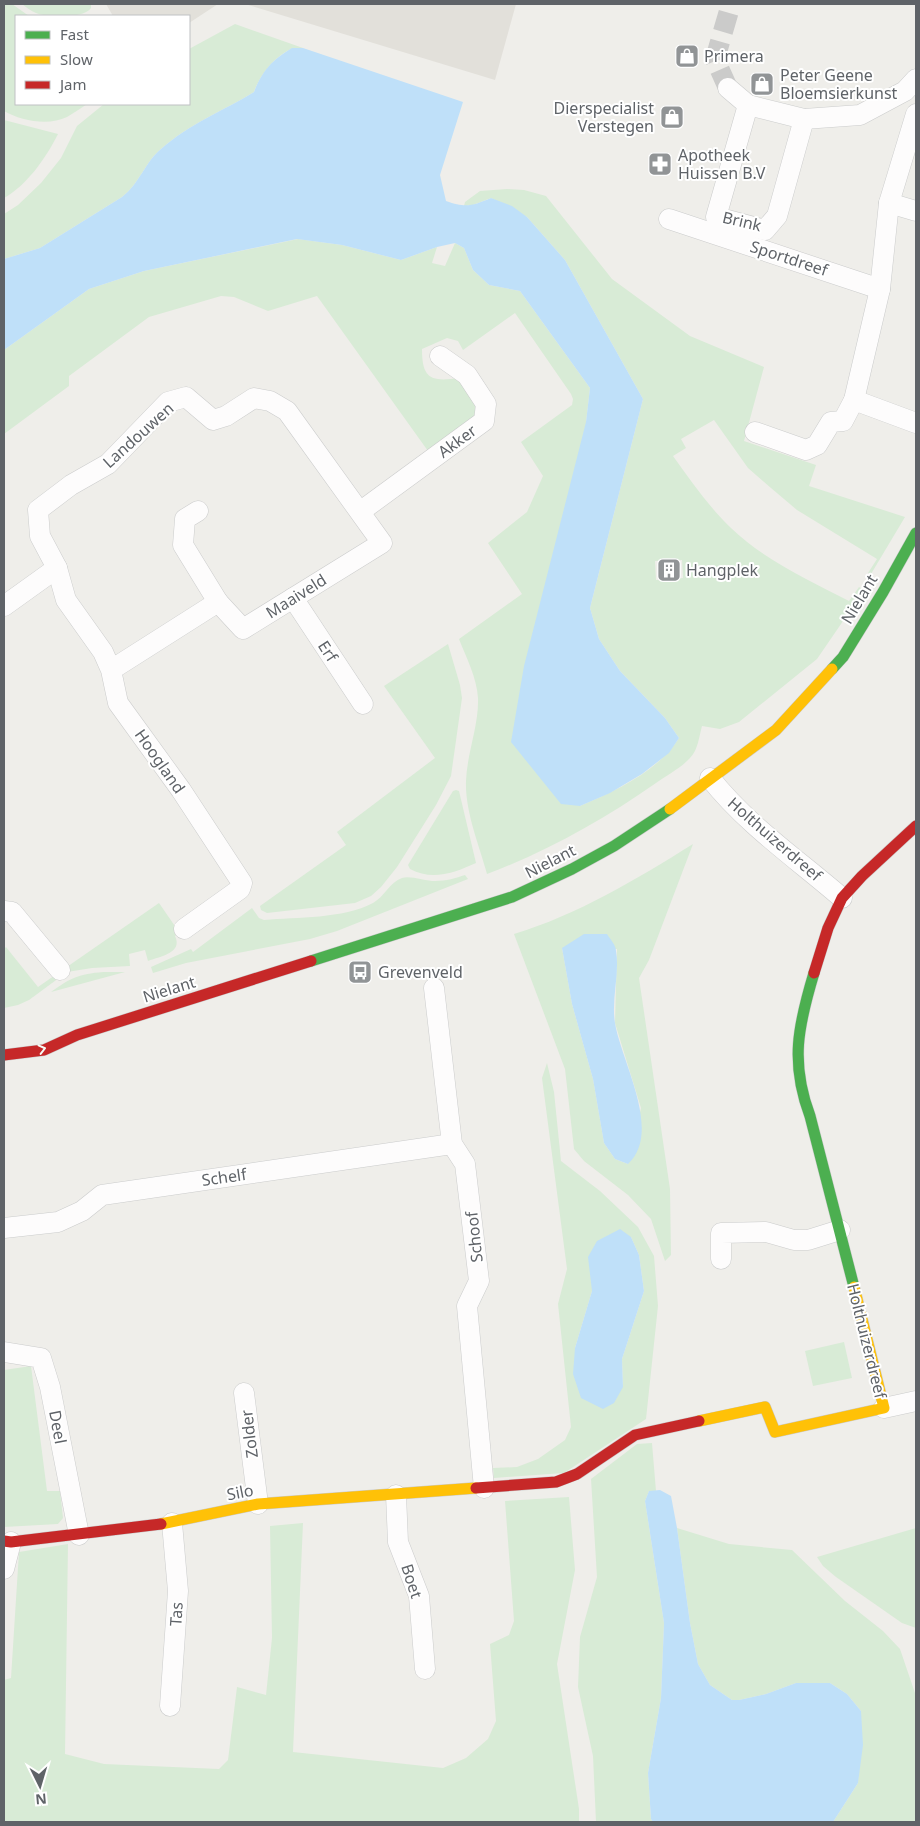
<svg xmlns="http://www.w3.org/2000/svg" width="920" height="1826" font-family="'Noto Sans',sans-serif">
<rect width="100%" height="100%" fill="#efeeea"/>
<g fill="#e2e0da">
<path d="M106,4H218L189,23V16H113Z"/>
<path d="M245,4H516L495,80Z"/>
</g>
<g fill="#d8ebd6" fill-rule="evenodd">
<path d="M4,4H12L29,16H16V104H87C81,108 74,113 67,117C49,126 21,121 4,111Z"/>
<path d="M22,4H91V8C83,19 48,18 36,13C31,11 26,7 22,4Z"/>
<path d="M235,24L303,48C299,48 294,48 291,49C274,57 260,75 254,92C223,111 189,124 161,149C145,162 140,183 122,197L40,248L4,259V214L18,205L41,183L61,158L77,126L104,104H189V49Z"/>
<path d="M4,120L58,134C46,158 27,185 4,198Z"/>
<path d="M507,189L524,190L546,196L612,279L690,336L764,367L744,441L816,465L809,486L905,517L871,574L868,573L877,559L797,510L771,488L748,468L714,420L681,439L686,448L673,456C691,481 709,507 731,528C764,560 809,580 849,601L859,587L862,589L841,624L817,659L739,722L720,729L702,726C699,737 698,750 690,758C681,768 667,775 656,783C603,820 548,851 487,874C479,844 465,812 466,781C467,753 479,725 478,698C477,678 466,657 459,639L522,594L488,543L527,512L543,476L521,442L572,405L573,399L571,394L515,313L463,350L458,341L447,338L422,349C422,379 431,382 459,378L474,396L478,412L470,424L428,451L317,296L268,311L234,297L221,296L149,317L69,376V386L4,434V350L89,289L144,271L298,239L342,245L401,260L437,247L432,263L445,266L455,243L464,248L473,270L489,285L520,291L590,388L586,422L580,806C617,790 657,772 679,738L665,718L620,671L599,639L590,608L643,399L565,260L527,217L491,198L473,205L464,206L465,202L480,191ZM682,560L683,578L656,580L655,561Z"/>
<path d="M448,644L460,685L462,698L451,776L436,805L397,867L381,887L371,896L355,903L267,913L261,910L260,906L346,845L337,832L435,758L384,686Z"/>
<path d="M456,790L459,791L476,863C454,873 432,881 410,869L408,865L453,791Z"/>
<path d="M693,844L649,960L639,978L670,1189L671,1255L665,1261L651,1219L628,1195L584,1161L574,1149L565,1069L514,934C577,915 637,879 693,844ZM562,948L617,949L615,1023L641,1108L628,1164L615,1159L604,1143L593,1079L572,1004Z"/>
<path d="M465,875L468,879L337,931L310,939L186,963L153,973L151,967L191,949L193,952L252,908L259,918L264,920C297,917 343,919 373,903C384,897 390,882 402,878C409,875 426,881 435,881C446,881 456,878 465,875Z"/>
<path d="M159,903L179,932L175,936C183,953 161,956 148,961L145,950L129,954L130,966L92,968L67,972L29,1000L18,1005L4,1008V949L6,947L38,987Z"/>
<path d="M103,972H125L51,992C70,978 79,974 103,972Z"/>
<path d="M547,1063L554,1092L561,1161L600,1191L638,1227L654,1256L658,1306L646,1419L564,1473L494,1478L493,1468L517,1467L538,1459L565,1440L571,1427L558,1304L567,1269L542,1078ZM631,1237L639,1255L644,1291L622,1359L623,1387L575,1348L592,1291Z"/>
<path d="M844,1342L852,1378L813,1386L805,1351Z"/>
<path d="M31,1366L47,1491H60L63,1518L58,1524L4,1527V1370Z"/>
<path d="M652,1443L656,1491H649L645,1501L664,1623L661,1698L648,1773L651,1819L653,1822H596L593,1756L578,1687L580,1637L597,1577L591,1479L637,1444Z"/>
<path d="M569,1497L575,1570L557,1664L579,1809V1822H4V1680L11,1678L19,1552L68,1544L65,1754L104,1764L219,1769L228,1760L237,1687L266,1695L272,1638L270,1526L303,1523L293,1752L443,1768L466,1758L488,1739L496,1721L490,1644L509,1635L514,1621L505,1501Z"/>
<path d="M677,1528L729,1544L792,1550L845,1601L883,1631L900,1649L916,1696V1822H833L858,1783L861,1711L847,1694L830,1683H796L766,1694L739,1700H732L710,1685L698,1664L690,1623Z"/>
<path d="M916,1528V1628L902,1623L836,1577L823,1566L817,1557Z"/>
</g>
<g fill="#bfe0f9">
<path d="M292,48H303L463,102L440,175L446,201C466,208 472,206 491,198L512,206L527,217L565,260L643,399L590,608L599,639L620,671L665,718L679,738L669,753L642,774L610,793L580,806L561,804L511,742L524,666L586,422L590,388L520,291L489,285L473,270L464,248L455,243L437,247L401,260L342,245L297,239L144,271L89,289L4,350V259L40,248L122,197C140,183 145,162 161,149C189,124 223,111 254,92C262,71 272,60 292,48Z"/>
<path d="M584,934H607C610,939 616,945 616,951C620,974 611,999 615,1023C621,1061 663,1132 628,1164L615,1159L604,1143L593,1079L572,1004L562,948Z"/>
<path d="M620,1229L631,1237L639,1255L644,1291L622,1359L623,1387L614,1403L603,1409L581,1398L573,1374L575,1348L592,1291L588,1257L597,1241Z"/>
<path d="M660,1490L671,1496L677,1528L690,1623L698,1664L710,1685L732,1700H739L766,1694L796,1683H830L847,1694L861,1711L863,1745L858,1783L833,1822H653L651,1819L648,1773L661,1698L664,1623L645,1501L649,1491Z"/>
</g>
<g fill="none" stroke-linecap="round" stroke-linejoin="round">
<path stroke="#cbcbca" stroke-width="20" stroke-dasharray="20 10" stroke-linecap="butt" d="M728,88L715,59L731,4"/>
<g stroke="#cbcccc" stroke-width="21">
<g id="street">
<path d="M728,88L748,105"/>
<path d="M748,105L804,119L777,216L765,230L716,217Z"/>
<path d="M804,119L860,115L905,91L916,79"/>
<path d="M889,203L916,211"/>
<path d="M669,219L880,289"/>
<path d="M854,400L916,423"/>
<path d="M755,432L806,450L817,445L831,422L843,421L854,400L880,289L889,203L916,114"/>
<path d="M198,511L185,519L183,545L218,602"/>
<path d="M361,511L484,421L486,404L467,375L440,356"/>
<path d="M293,598L363,704"/>
<path d="M4,606L57,568"/>
<path d="M111,670L218,602L243,629L382,543L287,411L270,401L254,398L226,416L213,420L186,397L168,402L108,464L71,485L38,510L40,536L57,568L66,600L103,652L111,670L118,703L181,790L242,883L240,889L184,929"/>
<path d="M710,778C747,825 797,859 842,898"/>
<path d="M4,911L12,912L60,970"/>
<path d="M434,988L452,1144L465,1164L479,1281L467,1306L484,1488"/>
<path d="M4,1228L58,1222L82,1211L102,1195L452,1144"/>
<path d="M721,1259V1233L766,1232L794,1240H808L840,1230"/>
<path d="M4,1352L41,1358L50,1387L79,1535"/>
<path d="M244,1393L258,1504"/>
<path d="M884,1408L916,1401"/>
<path d="M396,1495L398,1542L419,1596L425,1669"/>
<path d="M4,1569L11,1542"/>
<path d="M170,1706L178,1591L172,1523"/>
</g>
</g>
<g stroke="#cacacb" stroke-width="12">
<g id="fast">
<path d="M832,669L843,657L883,592L916,533"/>
<path d="M311,961L512,897L572,869L614,846L670,809"/>
<path d="M814,973C798,1026 790,1063 810,1116L854,1287"/>
</g>
</g>
<g stroke="#cacacb" stroke-width="12">
<g id="slow">
<path d="M670,809L776,730L832,669"/>
<path d="M699,1421L765,1407L775,1432L884,1408L854,1287"/>
<path d="M161,1524L258,1504L476,1488"/>
</g>
</g>
<g stroke="#cacacb" stroke-width="12">
<g id="jam">
<path d="M814,973L828,928L842,898L862,876L916,826"/>
<path d="M4,1055L44,1050L77,1035L311,961"/>
<path d="M476,1488L556,1482L577,1474L635,1435L699,1421"/>
<path d="M4,1541L11,1542L161,1524"/>
</g>
</g>
<use href="#street" stroke="#fdfcfc" stroke-width="20"/>
<use href="#fast" stroke="#4caf50" stroke-width="11"/>
<use href="#slow" stroke="#ffc107" stroke-width="11"/>
<use href="#jam" stroke="#c62828" stroke-width="11"/>
</g>
<defs><path id="oneway-chevron" d="M-2-3.5L2.5 0L-2 3.5" fill="none" stroke-width="1.6" stroke-linecap="round" stroke-linejoin="round" transform="scale(1.25)"/></defs>
<use stroke="#f6fbf6" href="#oneway-chevron" transform="translate(42 1049) rotate(-14)"/>
<defs>
<g id="shop-square" transform="scale(1.25)"><rect x="-9" y="-9" width="18" height="18" rx="4" fill="#919496" stroke="#fff"/><path d="M-5-2.5h2.3a2.7 3.5 0 0 1 5.4 0H5L5.5 6h-11ZM-1.5-2.5h3a1.5 2.3 0 0 0-3 0Z" fill="#fff"/></g>
<g id="pharmacy-square" transform="scale(1.25)"><rect x="-9" y="-9" width="18" height="18" rx="4" fill="#919496" stroke="#fff"/><path d="M-2-6h4v4h4v4h-4v4h-4v-4h-4v-4h4Z" fill="#fff"/></g>
<g id="building-square" transform="scale(1.25)"><rect x="-9" y="-9" width="18" height="18" rx="4" fill="#919496" stroke="#fff"/><path d="M-4-6H4V6H1V3H-1V6H-4ZM-2.5-4.3h1.7v1.8h-1.7ZM.8-4.3h1.7v1.8H.8ZM-2.5-1h1.7V.8h-1.7ZM.8-1h1.7V.8H.8Z" fill="#fff"/></g>
<g id="bus-square" transform="scale(1.25)"><rect x="-9" y="-9" width="18" height="18" rx="4" fill="#919496" stroke="#fff"/><path d="M-5-6H5V4H4V6H2V4H-2V6H-4V4H-5ZM-3.5-4V0h7V-4ZM-3.5 1.2v1.5H-2V1.2ZM2 1.2v1.5H3.5V1.2Z" fill="#fff"/></g>
</defs>
<g fill-rule="evenodd">
<use href="#shop-square" x="687" y="56"/>
<use href="#shop-square" x="762" y="84"/>
<use href="#shop-square" x="672" y="117"/>
<use href="#pharmacy-square" x="660" y="164"/>
<use href="#building-square" x="669" y="570"/>
<use href="#bus-square" x="360" y="972"/>
</g>
<g text-anchor="middle" stroke-width="4" stroke-linejoin="round" paint-order="stroke">
<g font-size="16" fill="#5f6368" stroke="#fff" text-anchor="start">
<text x="704" y="62">Primera</text>
<text x="780" y="81">Peter Geene<tspan x="780" dy="18">Bloemsierkunst</tspan></text>
<text x="654" y="114" text-anchor="end">Dierspecialist<tspan x="654" dy="18">Verstegen</tspan></text>
<text x="678" y="161">Apotheek<tspan x="678" dy="18">Huissen B.V</tspan></text>
<text x="686" y="576">Hangplek</text>
<text x="378" y="978">Grevenveld</text>
</g>
<g font-size="16" fill="#5f6368" stroke="#fff">
<text transform="translate(742 221) rotate(13)" y="6">Brink</text>
<text transform="translate(789 258) rotate(18)" y="6">Sportdreef</text>
<text transform="translate(138 435) rotate(-42)" y="6">Landouwen</text>
<text transform="translate(457 441) rotate(-36)" y="6">Akker</text>
<text transform="translate(296 596) rotate(-32)" y="6">Maaiveld</text>
<text transform="translate(859 599) rotate(-59)" y="6">Nielant</text>
<text transform="translate(328 651) rotate(57)" y="6">Erf</text>
<text transform="translate(160 761) rotate(55)" y="6">Hoogland</text>
<text transform="translate(775 839) rotate(41)" y="6">Holthuizerdreef</text>
<text transform="translate(550 861) rotate(-27)" y="6">Nielant</text>
<text transform="translate(169 989) rotate(-17)" y="6">Nielant</text>
<text transform="translate(224 1177) rotate(-8)" y="6">Schelf</text>
<text transform="translate(474 1237) rotate(-96)" y="6">Schoof</text>
<text transform="translate(867 1341) rotate(76)" y="6">Holthuizerdreef</text>
<text transform="translate(58 1427) rotate(79)" y="6">Deel</text>
<text transform="translate(249 1434) rotate(-97)" y="6">Zolder</text>
<text transform="translate(240 1492) rotate(-11)" y="6">Silo</text>
<text transform="translate(412 1581) rotate(72)" y="6">Boet</text>
<text transform="translate(176 1614) rotate(-86)" y="6">Tas</text>
</g>
</g>
<rect width="920" height="1826" fill="none" stroke="#5f6368" stroke-width="10"/>
<rect x="15" y="15" width="175" height="90" fill="#ffffff" stroke="#bfc1c3"/>
<rect x="25" y="31" width="25" height="8" fill="#4caf50" stroke="#bfc1c3"/>
<text x="60" y="40" font-size="15" fill="#5f6368">Fast</text>
<rect x="25" y="56" width="25" height="8" fill="#ffc107" stroke="#bfc1c3"/>
<text x="60" y="65" font-size="15" fill="#5f6368">Slow</text>
<rect x="25" y="81" width="25" height="8" fill="#c62828" stroke="#bfc1c3"/>
<text x="60" y="90" font-size="15" fill="#5f6368">Jam</text>
<g transform="translate(40 1786) rotate(175)" stroke="#ffffff" stroke-width="4" paint-order="stroke">
<path d="M0-4L9 19L0 12L-9 19Z" fill="#5f6368"/>
<text y="-8" font-size="14" font-weight="bold" text-anchor="middle" fill="#5f6368">N</text>
</g>
</svg>
